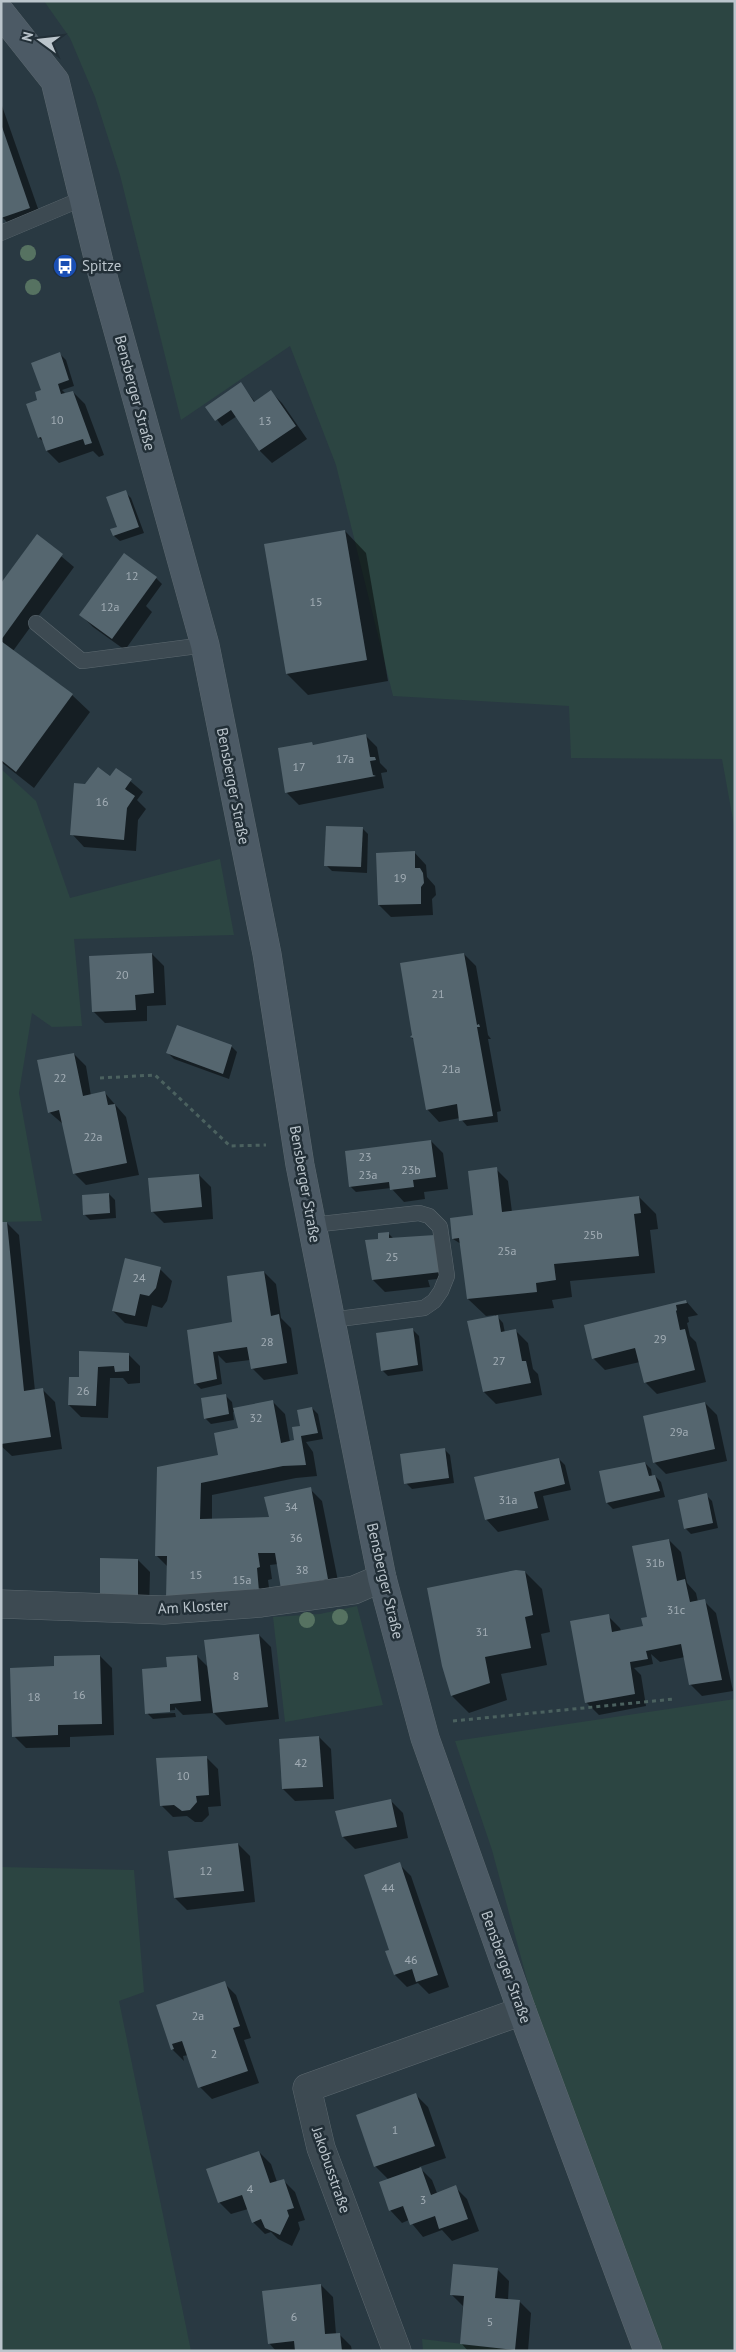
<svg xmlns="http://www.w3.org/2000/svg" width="736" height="2352" font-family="'PT Sans',sans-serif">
<rect width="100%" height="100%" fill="#293942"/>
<g fill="#2c4542">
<path d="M44,1H735V831L722,759L571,758L569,706L393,696L336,465L290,346L181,420L120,175L95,97L70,38Z"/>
<path d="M1,769L36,801L70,898L220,859L234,935L74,939L82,1026L52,1027L32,1013L19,1093L42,1221L1,1222Z"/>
<path d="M357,1606L383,1705L285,1722L273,1617L320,1614Z"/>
<path d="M735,1699V2351H655L533,2002L492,1850L455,1741Z"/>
<path d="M1,1867L134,1870L144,1992L119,2001L191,2351H1Z"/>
<path d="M422,2339L521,2351H423Z"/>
</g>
<g fill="#0007">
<path d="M1,103L42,220L14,229L2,217Z"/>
<path d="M60,354L66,360L74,386L62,390L66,394L73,392L85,404L104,455L99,457L93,451L59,463L47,451L45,443L39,438V401Z"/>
<path d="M241,384L255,402L270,391L282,403L307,439L272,463L260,451L237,416L222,426L207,407Z"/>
<path d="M125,492L131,498L144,533L120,541L114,536L118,528Z"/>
<path d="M345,531L366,553L388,681L308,695L287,674Z"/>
<path d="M37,536L74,567L13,651L72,695L90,712L34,788L1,762V585Z"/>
<path d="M156,578L162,584L146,606L152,612L125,650L93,627L81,615Z"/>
<path d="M365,735L377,747L380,763L387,770V772L381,773L384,788L299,805L287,793L312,744L315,746Z"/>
<path d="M116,769L143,792L137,800L146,809L138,820L136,851L84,847L72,834L86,785L110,778Z"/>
<path d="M362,828L368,834L367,873L332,871L326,865Z"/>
<path d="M414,852L426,865L427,877L435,886L436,895L432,899L433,915L391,917L379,905Z"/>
<path d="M152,954L164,966L166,1005L147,1006V1021L105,1023L93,1011Z"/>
<path d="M464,954L476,966L488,1035L491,1039H488L501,1111L497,1112L498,1122L467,1126L460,1118L439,1122L427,1109L415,1041L411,1037Z"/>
<path d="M231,1046L237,1052L229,1079L174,1059L168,1053Z"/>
<path d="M74,1054L86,1066L91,1096L105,1093L126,1117L139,1175L86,1185L74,1173L63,1124L49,1112Z"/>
<path d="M431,1141L443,1153L448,1189L424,1192L425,1199L404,1202L391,1188L356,1192L350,1186Z"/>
<path d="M496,1169L508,1181L512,1212L639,1197L656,1214L658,1229L650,1230L655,1273L570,1281L572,1297L552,1300L554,1308L496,1315L503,1323L505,1333L516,1331L528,1343L533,1369L538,1374L542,1395L496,1404L484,1392L495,1315L486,1316L468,1299L461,1244L453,1239L474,1216Z"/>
<path d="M199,1175L211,1187L213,1219L164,1223L152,1211Z"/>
<path d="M109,1194L115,1200L116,1218L90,1220L84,1214Z"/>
<path d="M1,1223H7L19,1235L35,1391L43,1390L55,1402L62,1449L12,1456L1,1446Z"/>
<path d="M388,1233L394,1239L411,1237L447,1278L428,1280L430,1287L385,1292L373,1280L380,1240Z"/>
<path d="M160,1269L172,1281L167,1301L162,1308L152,1305L147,1327L125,1323L113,1311Z"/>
<path d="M264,1272L276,1284L281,1318L291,1328L298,1374L264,1380L252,1368L250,1360L226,1363L218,1355L222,1384L201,1389L195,1383L189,1331L233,1323Z"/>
<path d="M686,1301L698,1315L688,1317L689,1322L687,1323L690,1336L696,1342L706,1382L657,1394L645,1382L640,1362L605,1370L593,1358L585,1326Z"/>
<path d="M413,1330L419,1336L423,1371L388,1376L382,1370Z"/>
<path d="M80,1352L128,1354L140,1366V1383L128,1384L123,1378H110L108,1418L81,1417L69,1405L80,1379Z"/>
<path d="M226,1396L232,1402L233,1409L273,1402L285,1414L290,1442L296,1441L312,1408L318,1414L323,1439L306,1442L313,1452L317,1476L296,1478L212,1495V1520L270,1519L310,1489L322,1501L340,1591L278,1564L270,1565L272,1579L268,1580L271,1603L168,1567L156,1555L158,1468L220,1456L239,1429L235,1411L233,1412L234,1420L211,1424L205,1418Z"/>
<path d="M705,1403L717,1415L727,1461L666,1474L654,1462Z"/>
<path d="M444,1449L450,1455L454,1483L412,1489L406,1483Z"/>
<path d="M559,1459L565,1465L571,1490L543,1496L549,1520L498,1532L486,1519Z"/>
<path d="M645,1463L651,1469L652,1476H655L661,1482L665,1497L613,1509L607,1503Z"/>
<path d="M706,1495L712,1501L718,1528L691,1534L685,1528Z"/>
<path d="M669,1540L681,1552L687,1583L696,1593L698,1602L704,1601L716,1613L733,1691L702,1696L690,1684L685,1657L660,1662L651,1654L653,1664L634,1668L641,1675L646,1706L599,1715L587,1703L608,1616L620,1628L621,1631L644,1630Z"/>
<path d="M101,1560H138L150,1572L149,1609Z"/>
<path d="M525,1572L542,1589L550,1632L541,1634L547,1665L501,1674L507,1700L469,1713L452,1696Z"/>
<path d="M259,1635L271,1647L279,1719L226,1725L214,1713L183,1715L175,1707V1710L150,1712V1714L175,1713L176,1717L153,1719L147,1713L166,1668L197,1656L209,1668Z"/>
<path d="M100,1656L112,1668L114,1735L70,1737V1747L26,1748L14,1736L56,1668Z"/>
<path d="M319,1737L331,1749L334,1799L295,1801L283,1789Z"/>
<path d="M206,1757L218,1769L221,1806L208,1807L209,1815L202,1822H195L187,1816L173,1817L161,1805Z"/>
<path d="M391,1801L403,1813L408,1838L355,1849L343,1837Z"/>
<path d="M238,1844L250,1856L255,1902L187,1910L175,1898L170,1852Z"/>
<path d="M399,1864L411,1876L449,1987L429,1994L418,1983L407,1987L395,1975L391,1951Z"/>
<path d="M224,1983L236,1995L251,2038L244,2040L259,2083L212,2099L200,2087L188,2055L183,2056L184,2061L172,2049L157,2006Z"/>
<path d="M416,2095L428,2107L446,2158L419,2167L432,2180L437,2193L455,2187L467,2199L479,2231L452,2241L442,2230L423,2237L409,2220L402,2223L390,2210L389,2180L375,2166Z"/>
<path d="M259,2152L271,2164L277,2182L283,2180L295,2192L305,2220L298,2222L300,2229L292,2246L278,2239L271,2232L265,2234L253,2222L248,2209L231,2214L219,2202Z"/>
<path d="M497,2269L509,2281L508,2300L519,2301L531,2313L528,2351H468L461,2343L463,2306L451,2294Z"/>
<path d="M321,2285L333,2297L336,2334H339L351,2346L352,2351H276L269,2343Z"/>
</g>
<g fill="#55666f">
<path d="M1,124L30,208L1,218Z"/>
<path d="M60,352L69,380L58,384L61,394L73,391L92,443L85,445L83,439L46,451L41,437L38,438L26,404L37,400L35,392L41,390L31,363Z"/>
<path d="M241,382L254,402L271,390L296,426L259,451L231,410L215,421L205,407Z"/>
<path d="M126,490L139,527L113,536L110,529L117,527L106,497Z"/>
<path d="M345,530L367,660L286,674L264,544Z"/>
<path d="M37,534L63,554L1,640V583Z"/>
<path d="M124,553L157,577L112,639L79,615Z"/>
<path d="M1,641L73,694L16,772L1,760Z"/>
<path d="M366,734L370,757H375L376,760L370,761L373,775L376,776L285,793L278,748L312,742L313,745Z"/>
<path d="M98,767L110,776L116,768L132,779L125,789L135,796L127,808L124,840L70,835L74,783L85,784Z"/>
<path d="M326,826L363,827L361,867L324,866Z"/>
<path d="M415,851V868H420L423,873L424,883L421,887V904L378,905L376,853Z"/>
<path d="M152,953L154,993L135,995L136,1010L92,1012L89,956Z"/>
<path d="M464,953L477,1025L479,1024L480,1027H477L493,1116L459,1121L457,1104L426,1110L413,1038L410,1037L412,1035L400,963Z"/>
<path d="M177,1025L232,1045L223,1074L166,1053Z"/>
<path d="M74,1053L83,1096L105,1091L108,1105L115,1104L127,1163L73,1174L59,1110L48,1113L37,1060Z"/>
<path d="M431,1140L436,1177L413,1180L414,1187L390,1190L389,1182L349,1187L345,1151Z"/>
<path d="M497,1167L502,1212L639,1196L641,1213L634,1214L639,1256L554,1264L556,1280L536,1283L537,1292L467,1299L459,1238L452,1239L450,1218L473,1215L468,1171Z"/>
<path d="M199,1174L202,1207L151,1212L148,1178Z"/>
<path d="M109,1193L110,1213L83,1215L82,1195Z"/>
<path d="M1,1222H7L24,1391L43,1388L51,1437L1,1444Z"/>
<path d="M389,1232V1238L435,1235L441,1272L372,1280L365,1240L378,1239V1233Z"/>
<path d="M125,1258L161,1267L156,1288L149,1296L140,1294L135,1316L112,1311Z"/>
<path d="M264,1271L271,1316L279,1314L287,1363L251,1369L247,1347L213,1352L217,1379L194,1384L187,1330L232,1322L227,1276Z"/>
<path d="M686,1300L687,1303L676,1305L677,1310L676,1311L680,1330L685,1329L695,1370L644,1383L635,1348L592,1359L584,1325Z"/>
<path d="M498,1315L501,1332L516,1329L522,1361H526L531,1383L483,1392L467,1321Z"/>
<path d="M413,1328L418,1365L381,1371L376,1333Z"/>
<path d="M79,1351L129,1353V1371L115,1372L114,1366L98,1367L96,1406L68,1405L69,1377H79Z"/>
<path d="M226,1394L229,1414L204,1419L201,1398Z"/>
<path d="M273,1400L281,1443L294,1440L292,1427L300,1426L297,1410L312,1407L318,1433L301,1436L306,1465L283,1466L201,1483L200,1519L269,1517L264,1497L311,1487L328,1579L281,1589L275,1553H258L260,1567L257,1568L259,1591L166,1598L167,1556H155L157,1467L218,1455L214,1433L238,1428L233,1408Z"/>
<path d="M705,1402L715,1449L653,1463L643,1416Z"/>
<path d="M445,1448L449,1478L404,1484L400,1454Z"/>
<path d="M559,1458L565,1484L534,1492L538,1508L485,1520L474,1477Z"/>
<path d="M645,1462L649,1476L655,1475L660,1491L606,1503L599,1471Z"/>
<path d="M707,1493L713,1523L684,1529L678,1500Z"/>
<path d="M669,1539L677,1581L685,1579L690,1602L705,1599L722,1680L689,1685L681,1644L646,1651L648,1659L630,1662L635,1694L585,1703L570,1621L609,1614L612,1632L643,1626L641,1618L647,1617L632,1546Z"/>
<path d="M100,1558L138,1559V1597H100Z"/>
<path d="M516,1570L525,1571L533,1615L525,1617L531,1648L485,1657L490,1683L451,1696L442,1666L427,1588Z"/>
<path d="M259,1634L268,1707L213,1713L204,1640Z"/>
<path d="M100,1655L102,1724L58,1725V1735L12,1737L10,1668L54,1666V1656Z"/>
<path d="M197,1655L201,1701L170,1704V1712L145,1714L142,1669L167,1667L166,1657Z"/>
<path d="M319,1736L323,1787L282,1789L279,1739Z"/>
<path d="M207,1756L209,1795L196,1796L197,1802L190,1810L182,1811L174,1805L160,1806L156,1758Z"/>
<path d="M391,1799L397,1827L342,1837L335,1811Z"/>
<path d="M238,1843L244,1891L174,1898L168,1851Z"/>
<path d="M400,1862L438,1975L416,1982L412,1969L394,1975L385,1951L389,1950L364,1875Z"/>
<path d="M225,1981L240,2026L233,2028L248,2071L198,2088L182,2041L172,2044L174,2049L171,2050L156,2005Z"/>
<path d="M416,2093L435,2146L374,2167L356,2115Z"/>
<path d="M259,2151L270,2183L284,2179L294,2208L287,2210L289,2216L280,2235L265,2228L261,2219L252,2223L242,2195L218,2203L206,2169Z"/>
<path d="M421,2167L431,2195L456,2185L468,2219L439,2229L435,2216L410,2225L403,2206L389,2211L379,2182Z"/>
<path d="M453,2264L498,2268L495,2298L520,2300L515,2350L460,2344L464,2296L450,2295Z"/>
<path d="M321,2284L325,2334L340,2333L342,2351H295L294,2341L268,2344L262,2291Z"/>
</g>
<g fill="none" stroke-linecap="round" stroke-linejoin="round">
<g stroke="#5c686f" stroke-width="16">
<g id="lane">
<path d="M1,233L84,198"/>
<path d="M36,623L82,661L205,645"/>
<path d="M312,1225L419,1213L429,1216L440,1227L447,1276L441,1291L434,1301L424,1308L331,1320"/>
</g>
</g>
<g stroke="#5c686f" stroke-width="29">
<g id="street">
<path d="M1,1604L164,1610L261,1603L354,1590L382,1578"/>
<path d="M397,2351L321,2148L307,2088L522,2011"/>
</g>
</g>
<g stroke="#5c686f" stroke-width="29">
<path id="secondary" d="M1,13L55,81L99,262L205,645L267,954L300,1165L382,1578L425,1738L522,2011L648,2351"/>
</g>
<g stroke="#4b615f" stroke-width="3" stroke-dasharray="4 4" stroke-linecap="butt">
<path d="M100,1078L155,1075L230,1146L266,1145"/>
<path d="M453,1721L674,1699"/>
</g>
<use href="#lane" stroke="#3d4a52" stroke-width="15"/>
<use href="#street" stroke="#3d4a52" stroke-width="28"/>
<use href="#secondary" stroke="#4c5a65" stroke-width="28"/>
</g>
<g fill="#567261">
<circle cx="28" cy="253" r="8"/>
<circle cx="33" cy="287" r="8"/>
<circle cx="340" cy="1617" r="8"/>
<circle cx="307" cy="1620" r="8"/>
</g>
<defs>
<g id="bus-disc" transform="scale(1.25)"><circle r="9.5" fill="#1a4fb4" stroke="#222f37"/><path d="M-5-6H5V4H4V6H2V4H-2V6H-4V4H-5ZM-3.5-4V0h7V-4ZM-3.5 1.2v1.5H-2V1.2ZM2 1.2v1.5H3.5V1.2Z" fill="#fff"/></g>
</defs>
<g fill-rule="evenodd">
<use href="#bus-disc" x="65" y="266"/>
</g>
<g text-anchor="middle" stroke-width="5" stroke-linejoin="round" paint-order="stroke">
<g font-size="12" fill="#a2adb5">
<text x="57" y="424">10</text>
<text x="265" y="425">13</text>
<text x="132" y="580">12</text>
<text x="316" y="606">15</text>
<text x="110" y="611">12a</text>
<text x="345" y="763">17a</text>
<text x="299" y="771">17</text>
<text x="102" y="806">16</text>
<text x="400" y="882">19</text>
<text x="122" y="979">20</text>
<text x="438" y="998">21</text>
<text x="451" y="1073">21a</text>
<text x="60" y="1082">22</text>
<text x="93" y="1141">22a</text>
<text x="365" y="1161">23</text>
<text x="411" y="1174">23b</text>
<text x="368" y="1179">23a</text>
<text x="593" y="1239">25b</text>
<text x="507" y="1255">25a</text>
<text x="392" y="1261">25</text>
<text x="139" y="1282">24</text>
<text x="660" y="1343">29</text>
<text x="267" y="1346">28</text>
<text x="499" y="1365">27</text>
<text x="83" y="1395">26</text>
<text x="256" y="1422">32</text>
<text x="679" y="1436">29a</text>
<text x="508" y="1504">31a</text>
<text x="291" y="1511">34</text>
<text x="296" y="1542">36</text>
<text x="655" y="1567">31b</text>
<text x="302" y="1574">38</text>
<text x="196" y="1579">15</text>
<text x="242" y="1584">15a</text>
<text x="676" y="1614">31c</text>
<text x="482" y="1636">31</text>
<text x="236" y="1680">8</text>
<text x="79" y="1699">16</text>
<text x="34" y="1701">18</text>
<text x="301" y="1767">42</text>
<text x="183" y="1780">10</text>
<text x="206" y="1875">12</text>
<text x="388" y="1892">44</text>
<text x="411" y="1964">46</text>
<text x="198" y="2020">2a</text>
<text x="214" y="2058">2</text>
<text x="395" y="2134">1</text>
<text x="250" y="2193">4</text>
<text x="423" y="2204">3</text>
<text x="294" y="2321">6</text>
<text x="490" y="2326">5</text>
</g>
<g font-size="15" fill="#bbc5cc" stroke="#222f37" text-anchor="start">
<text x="82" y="271">Spitze</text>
</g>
<g font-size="15" fill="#bbc5cc" stroke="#222f37">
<text transform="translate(135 393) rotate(75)" y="5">Bensberger Straße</text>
<text transform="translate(233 786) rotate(79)" y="5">Bensberger Straße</text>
<text transform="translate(305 1184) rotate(80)" y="5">Bensberger Straße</text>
<text transform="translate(385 1581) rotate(77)" y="5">Bensberger Straße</text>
<text transform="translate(193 1607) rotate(-3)" y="5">Am Kloster</text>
<text transform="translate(506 1967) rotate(70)" y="5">Bensberger Straße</text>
<text transform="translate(331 2170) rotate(71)" y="5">Jakobusstraße</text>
</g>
</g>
<rect width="736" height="2352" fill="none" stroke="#bbc5cc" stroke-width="5"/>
<g transform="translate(40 40) rotate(285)" stroke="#222f37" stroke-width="4" paint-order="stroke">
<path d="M0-4L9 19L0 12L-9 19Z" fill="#bbc5cc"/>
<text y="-8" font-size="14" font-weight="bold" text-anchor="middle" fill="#bbc5cc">N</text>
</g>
</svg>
